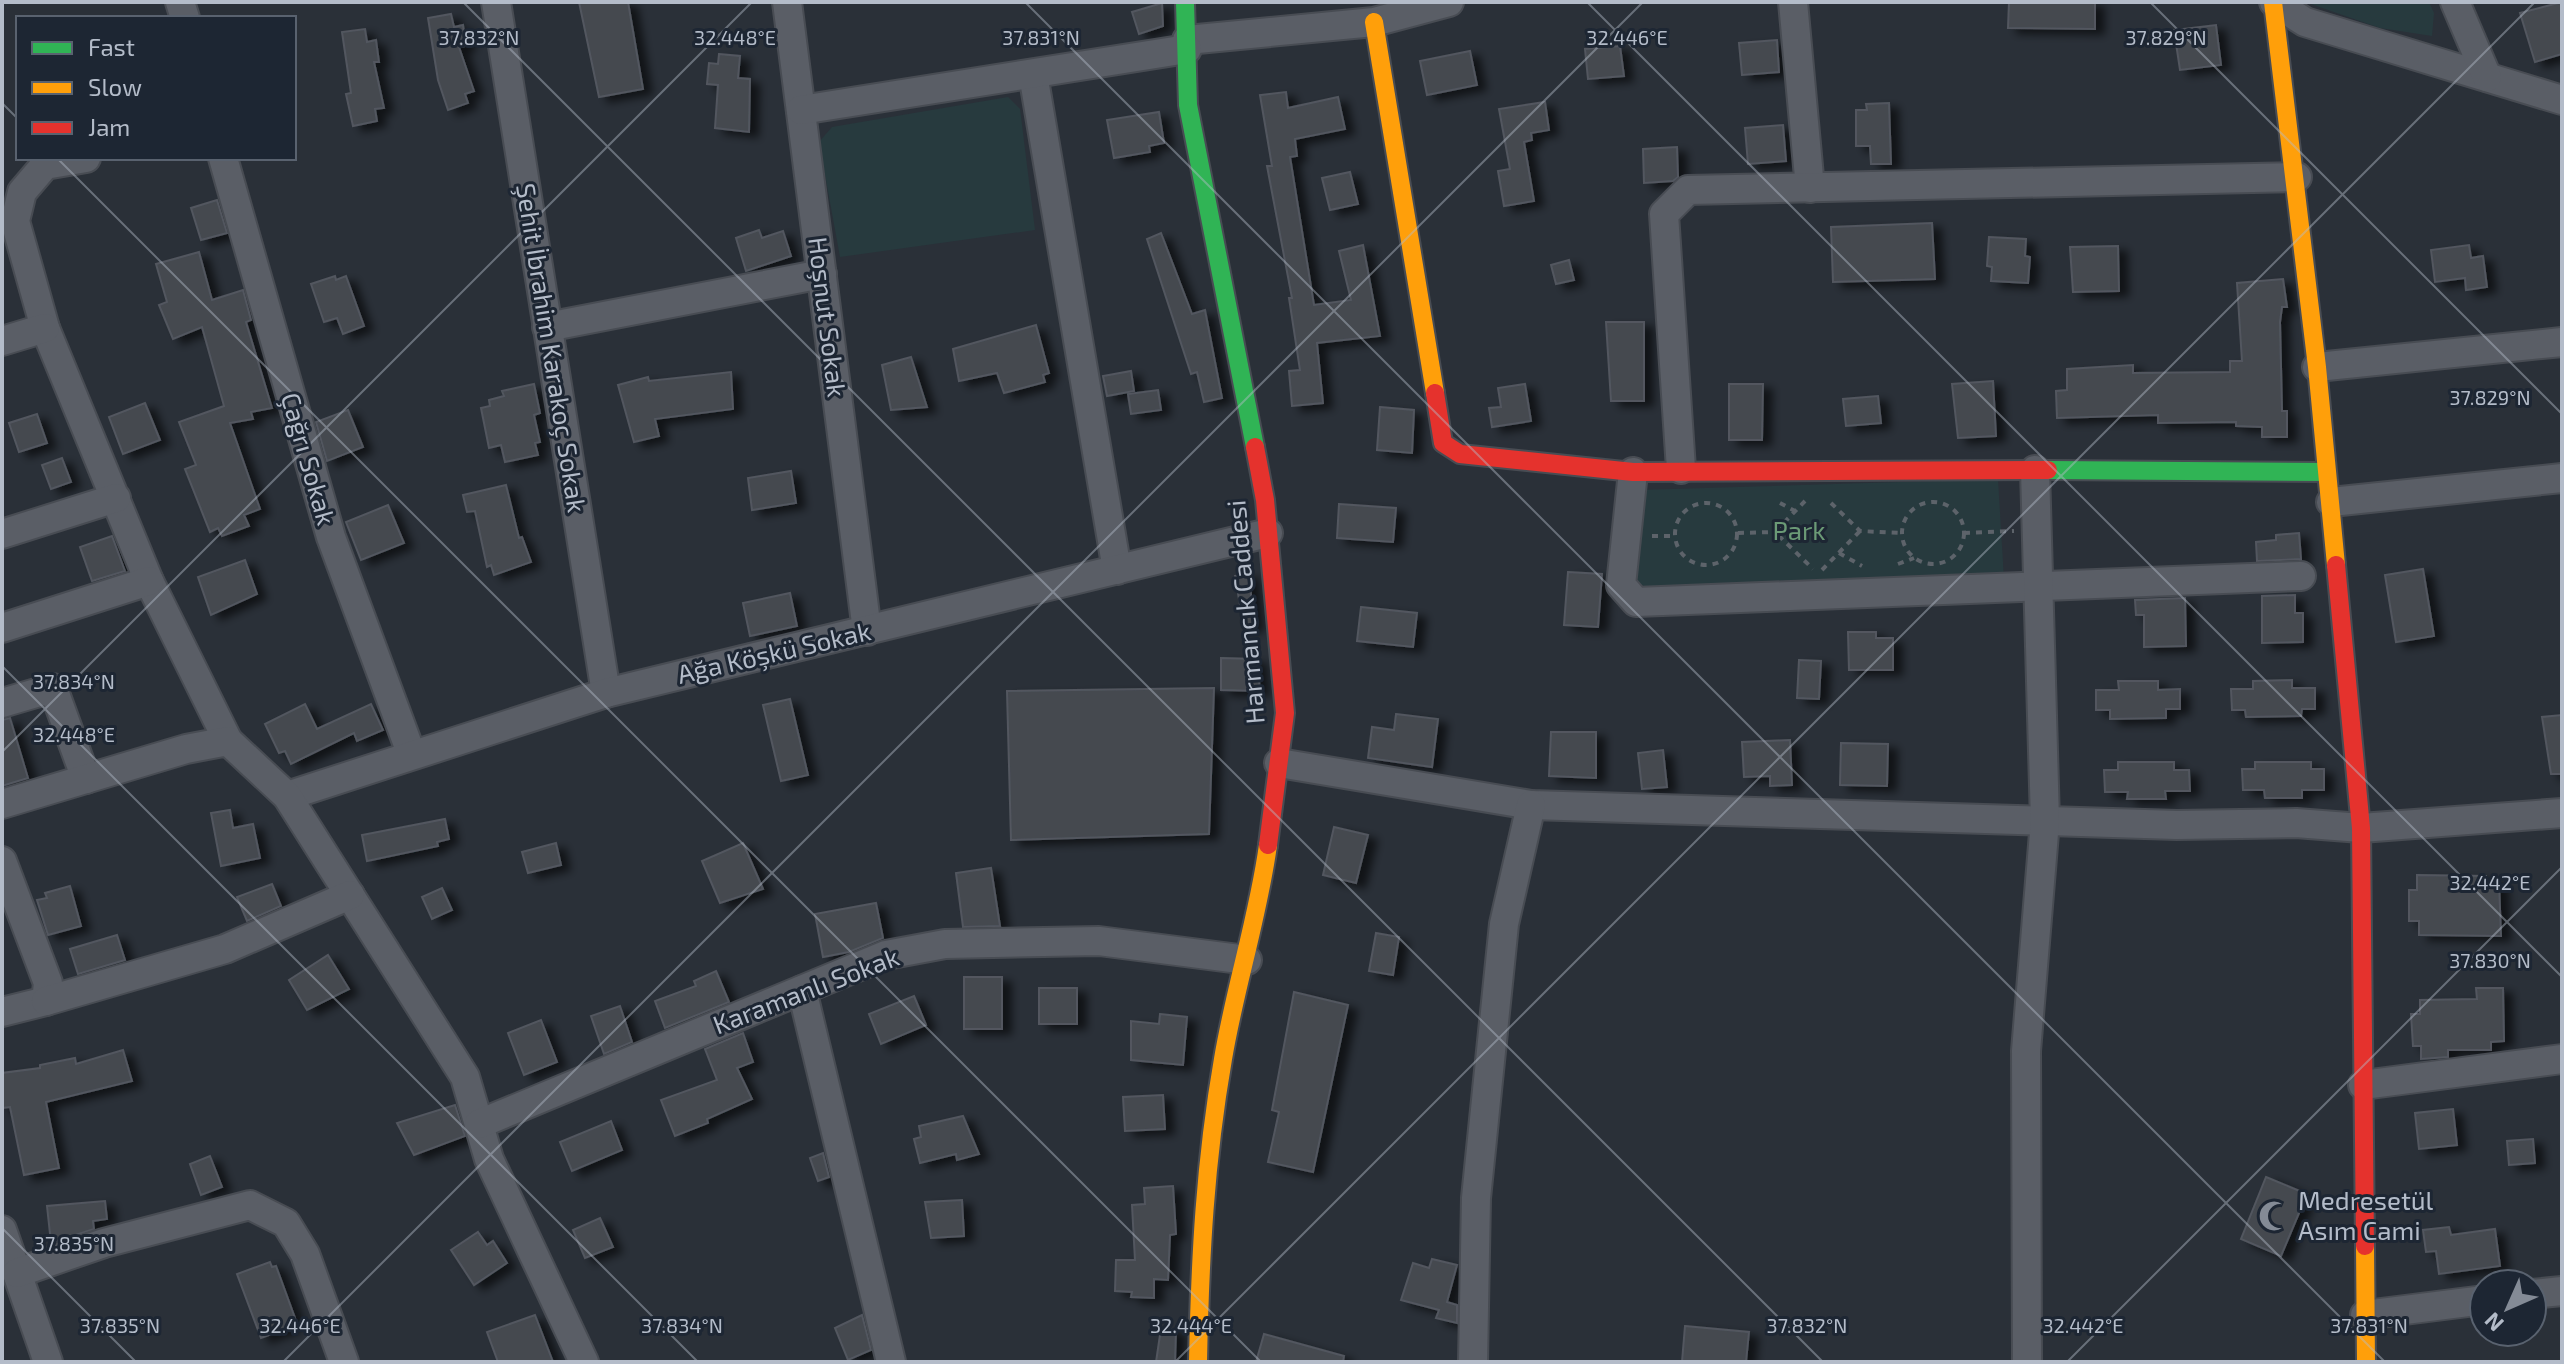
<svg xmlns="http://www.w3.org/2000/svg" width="2564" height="1364" font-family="'Exo 2',sans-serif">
<defs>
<filter id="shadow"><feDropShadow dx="9" dy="5" stdDeviation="4" flood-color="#0009"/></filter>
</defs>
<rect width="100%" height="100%" fill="#2a3038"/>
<g fill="#273a3e">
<path d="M2305,2H2429L2434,13L2432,36L2380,28Z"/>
<path d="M1008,97L1020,109L1035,230L840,257L819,142L832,127Z"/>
<path d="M1998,479L2004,579L1646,587L1632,581L1639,490Z"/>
</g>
<g fill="#444950" stroke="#52575f" stroke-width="2" filter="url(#shadow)">
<path d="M579,2H628L643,89L599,97Z"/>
<path d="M2009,2H2095V29L2008,28Z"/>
<path d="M2562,2V54L2535,62L2520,13Z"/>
<path d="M1162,3L1163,26L1139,34L1132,12Z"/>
<path d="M451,14L454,27L463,25L466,46L459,47L474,91L465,94L468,103L448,110L438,80L428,18Z"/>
<path d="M2216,25L2221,65L2180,70L2174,30Z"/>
<path d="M365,29L367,42L376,40L379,62H374L384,108L375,109L377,121L353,126L346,94L351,93L342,32Z"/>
<path d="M1777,40L1779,72L1742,75L1739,43Z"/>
<path d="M1620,46L1624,76L1588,79L1585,49Z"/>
<path d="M1470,51L1477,85L1427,95L1420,61Z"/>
<path d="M719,54L740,56L738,78L750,79L749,132L715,128L718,85L707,84L709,63L718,64Z"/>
<path d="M1286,92L1288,108L1338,97L1345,129L1295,139L1297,156L1290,157L1314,305L1351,300L1339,251L1363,245L1380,336L1317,343L1323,403L1292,406L1289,371L1300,370L1289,298H1292L1267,166H1272L1260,95Z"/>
<path d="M1545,102L1549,130L1531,133L1532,140L1524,142L1534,201L1504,206L1498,171L1510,169L1499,109Z"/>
<path d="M1889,103L1891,164H1871L1870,146H1856V110H1867L1866,104Z"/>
<path d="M1159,112L1164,143L1149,146L1150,152L1114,158L1107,120Z"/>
<path d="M1783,125L1786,161L1748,164L1745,128Z"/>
<path d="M1677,147L1678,177L1673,181L1644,183L1643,149Z"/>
<path d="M1350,172L1358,204L1330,210L1322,178Z"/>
<path d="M217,200L227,233L201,240L191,208Z"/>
<path d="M1932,223L1935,279L1833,282L1831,227Z"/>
<path d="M759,230L762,238L783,231L791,256L746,271L736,238Z"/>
<path d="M1161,233L1192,314L1205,310L1222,398L1204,402L1197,372L1191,374L1147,239Z"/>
<path d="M1989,237L2026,239L2025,256L2030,257L2028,283L1991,281L1992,267L1987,266Z"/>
<path d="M2469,245L2471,258L2483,256L2487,287L2466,290L2465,278L2435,282L2431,250Z"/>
<path d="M2118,246L2119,291L2073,292L2070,247Z"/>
<path d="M199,252L212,300L243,290L251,320L246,322L272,408L251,412L253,419L230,423L260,509L244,515L249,526L222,536L218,528L210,532L185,469L196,465L179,422L224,406L202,327L173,339L159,305L167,302L156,264Z"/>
<path d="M1569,260L1574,280L1556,284L1551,265Z"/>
<path d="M335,276L336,280L346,276L364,326L343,334L337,318L324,322L311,284Z"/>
<path d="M2283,279L2287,307H2282L2280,322L2282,411H2287V437H2262V427L2236,426V422L2158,423V415L2057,418L2056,391L2067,390V369L2133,365V373L2230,372V361H2242L2237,283Z"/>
<path d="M1606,322H1644V401H1611Z"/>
<path d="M1036,325L1049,373L1043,375L1045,382L1004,393L997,373L959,381L953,349Z"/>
<path d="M911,357L927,407L891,410L882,365Z"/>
<path d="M1131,371L1134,391L1107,396L1103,376Z"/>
<path d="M731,372L733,409L655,419L659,436L634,442L618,385L648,377L649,381Z"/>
<path d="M1993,381L1996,436L1958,438L1952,384Z"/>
<path d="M534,384L540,413L534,415L540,442L535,443L538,455L505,462L501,445L489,448L481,408L490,406L489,400L504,396L502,391Z"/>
<path d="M1525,384L1531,421L1492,427L1489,408L1501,407L1498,388Z"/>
<path d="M1729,384H1763L1762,440H1729Z"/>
<path d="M1158,390L1161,410L1131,414L1128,394Z"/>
<path d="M1878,396L1881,423L1846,426L1843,399Z"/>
<path d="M145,403L160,440L123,454L109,417Z"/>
<path d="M1380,407L1414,410L1412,453L1377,450Z"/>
<path d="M348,410L363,447L327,461L316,422Z"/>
<path d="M37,414L47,443L19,452L9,423Z"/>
<path d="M62,458L71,482L51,489L42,465Z"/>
<path d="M791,471L796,503L752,510L748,478Z"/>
<path d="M506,485L519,538L522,537L531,562L494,575L491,565L487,567L475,511L467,512L463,495Z"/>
<path d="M1339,504L1396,508L1393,542L1337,538Z"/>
<path d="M388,505L404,543L361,560L346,522Z"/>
<path d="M2299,533L2301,559L2257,561L2256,542L2276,540V535Z"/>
<path d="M112,536L125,571L92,581L80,547Z"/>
<path d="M245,560L257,594L211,615L198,577Z"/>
<path d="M2423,569L2434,636L2396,642L2385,575Z"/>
<path d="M1568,572L1602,574L1598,627L1564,625Z"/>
<path d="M1249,573L1254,626L1244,628L1235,576Z"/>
<path d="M790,593L797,626L750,636L743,603Z"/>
<path d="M2295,595V613H2303V642L2262,643V596Z"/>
<path d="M2185,598L2186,646L2144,647V615H2136L2135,600Z"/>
<path d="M1361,607L1417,613L1413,647L1357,641Z"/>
<path d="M1848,632H1876V638H1893V670H1849Z"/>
<path d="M1221,658L1257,659L1260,691L1221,690Z"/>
<path d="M1799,660L1821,661L1819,699L1797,698Z"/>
<path d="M2292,680V688H2315V709H2302L2301,716L2246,717L2245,710H2232L2231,689H2253V681Z"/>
<path d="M2118,681H2158V690L2180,689V709H2166V718L2110,719V710H2096V690H2119Z"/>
<path d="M1214,688L1209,834L1011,840L1007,691Z"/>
<path d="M790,699L808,775L781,781L763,705Z"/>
<path d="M305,704L317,729L371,704L383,730L357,741L354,733L291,764L285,751L279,753L265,724Z"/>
<path d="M1396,714L1438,719L1432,767L1368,758L1372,727L1394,730Z"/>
<path d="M2562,715V774H2551L2542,717Z"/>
<path d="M10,718L28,778L2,786V720Z"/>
<path d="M1551,732H1596V778L1549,776Z"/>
<path d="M1790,740L1792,785L1770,786V776L1744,777L1742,742Z"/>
<path d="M1841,743L1888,744L1887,786L1840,785Z"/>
<path d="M1663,750L1667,787L1642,789L1638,753Z"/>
<path d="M2118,762H2174V770H2189L2190,791H2165L2166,799H2127L2128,792H2105L2104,770H2118Z"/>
<path d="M2255,762H2311V769H2324V790H2302V798H2265L2264,790H2243L2242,769H2255Z"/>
<path d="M230,810L233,828L253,824L260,858L221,866L211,813Z"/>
<path d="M445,819L449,839L437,842L438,846L367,861L362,835Z"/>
<path d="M1334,827L1368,835L1356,883L1323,875Z"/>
<path d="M556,843L561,865L528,873L522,852Z"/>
<path d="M743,843L763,889L720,903L702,861Z"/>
<path d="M991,868L1000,926L963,927L956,873Z"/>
<path d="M2417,875L2486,876V881H2499L2501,936L2419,935V921H2409V890H2417Z"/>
<path d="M272,884L281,906L247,921L237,897Z"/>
<path d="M70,886L81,926L48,935L37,900L47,898L45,893Z"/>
<path d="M442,888L452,910L432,919L422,897Z"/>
<path d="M876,903L883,938L849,952L823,957L815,914Z"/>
<path d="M1376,933L1399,937L1393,975L1369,971Z"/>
<path d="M117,935L125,960L78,974L70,949Z"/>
<path d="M328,955L349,989L307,1010L289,980Z"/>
<path d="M716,971L729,1002L665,1028L655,1001L696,986L694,981Z"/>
<rect x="964" y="977" width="38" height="52"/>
<rect x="1039" y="988" width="38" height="36"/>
<path d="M2476,988H2503L2504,1041L2491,1042V1050H2448V1057L2421,1059V1046H2413L2411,1014H2420V1000L2477,999Z"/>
<path d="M1294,992L1348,1005L1313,1172L1268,1162L1279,1112L1272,1110Z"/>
<path d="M914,996L926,1025L881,1044L869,1014Z"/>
<path d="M620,1006L632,1042L604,1054L591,1016Z"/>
<path d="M1160,1014L1187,1017L1183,1065L1131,1060V1021L1159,1024Z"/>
<path d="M541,1020L557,1062L524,1075L508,1033Z"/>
<path d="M743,1033L753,1062L737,1068L752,1099L707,1119L708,1123L675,1136L661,1100L717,1080L705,1049Z"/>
<path d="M123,1050L132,1081L46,1102L59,1168L24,1175L10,1107L2,1108V1073L40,1068V1065L75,1058L76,1064Z"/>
<path d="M1163,1095L1165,1129L1125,1131L1123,1097Z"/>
<path d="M455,1105L465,1136L414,1155L397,1123Z"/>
<path d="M2453,1109L2457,1145L2419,1149L2415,1113Z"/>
<path d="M963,1116L979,1154L957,1160L956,1154L920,1163L914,1139L921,1137L919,1126Z"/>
<path d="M611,1121L622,1150L572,1171L560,1142Z"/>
<path d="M2533,1139L2535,1163L2509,1165L2507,1141Z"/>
<path d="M823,1153L829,1177L818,1181L810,1158Z"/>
<path d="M210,1156L222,1187L201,1195L190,1164Z"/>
<path d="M2266,1177L2307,1194L2281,1256L2241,1239Z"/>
<path d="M1173,1186L1176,1234L1170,1235L1168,1280L1154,1279V1298L1131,1297L1132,1292L1115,1291L1116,1260H1135L1132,1205L1145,1204L1144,1188Z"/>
<path d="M962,1200L964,1236L931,1238L925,1202Z"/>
<path d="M105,1201L107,1219L93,1221L94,1229L51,1243L47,1206Z"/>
<path d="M600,1218L613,1247L585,1258L573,1230Z"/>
<path d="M2449,1227L2451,1235L2495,1229L2500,1266L2439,1274L2436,1251L2426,1252L2423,1230Z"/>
<path d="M478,1232L487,1245L493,1241L507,1263L474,1285L451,1250Z"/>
<path d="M1432,1259L1457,1265L1447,1302L1457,1305V1323L1436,1318L1439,1310L1401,1300L1413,1263L1429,1268Z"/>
<path d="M270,1262L272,1267L276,1266L295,1318L289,1321L291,1327L261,1338L237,1274Z"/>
<path d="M535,1315L553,1362H498L487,1332Z"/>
<path d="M862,1315L871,1350L848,1360L835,1328Z"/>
<path d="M1685,1326L1749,1332L1746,1362H1682Z"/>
<path d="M1161,1328L1176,1330L1175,1362H1156Z"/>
<path d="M1264,1334L1344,1356L1343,1362H1256Z"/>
</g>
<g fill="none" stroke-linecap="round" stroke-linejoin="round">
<g stroke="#484c53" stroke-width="32">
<g id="street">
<path d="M180,2L185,18"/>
<path d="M496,2L606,693"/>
<path d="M787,2L867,631"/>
<path d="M1793,2L1810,188"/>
<path d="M2274,2L2305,22L2562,100"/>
<path d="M2455,2L2487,77"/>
<path d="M1187,40L1374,22L1449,2"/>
<path d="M1033,74L1117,570"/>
<path d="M801,110L1187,49"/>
<path d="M86,158L45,165L22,192L15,221L45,328L149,581L228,741"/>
<path d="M223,158L331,537L411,753"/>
<path d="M547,327L822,274"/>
<path d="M2,341L45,328"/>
<path d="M2317,367L2562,342"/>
<path d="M1681,469L1664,214L1688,190L2297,177"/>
<path d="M1633,472L1621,585L1636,602L2301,576"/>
<path d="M2331,502L2562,478"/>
<path d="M2,534L116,498"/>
<path d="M2,628L149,581"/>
<path d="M2,703L53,688L86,779"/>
<path d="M1279,763L1531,805L2177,825L2296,823L2361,828L2562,813"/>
<path d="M287,796L606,693L1268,533"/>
<path d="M2,804L186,749L228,741L287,796L465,1077L489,1159L584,1362"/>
<path d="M2,861L48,983L46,1001L2,1012"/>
<path d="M802,990L891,1362"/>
<path d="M46,1001L225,949L350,895"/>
<path d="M2363,1085L2562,1059"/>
<path d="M479,1124L886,955L945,944L1099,941L1247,960"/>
<path d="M2,1230L48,1362"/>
<path d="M17,1273L104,1243L250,1205L286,1223L305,1254L344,1362"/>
<path d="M2532,1294L2562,1291"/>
<path d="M2365,1315L2484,1300"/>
<path d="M1473,1362L1476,1198L1504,924L1531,805"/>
<path d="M2027,1362L2026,1051L2045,821L2035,470"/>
</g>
</g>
<g stroke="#484c53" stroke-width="22">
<g id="fast">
<path d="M1185,2L1188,105L1255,447"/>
<path d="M2048,470L2326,472"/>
</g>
</g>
<g stroke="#484c53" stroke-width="22">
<g id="slow">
<path d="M2273,2L2317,367L2336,565"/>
<path d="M1374,22L1435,393"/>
<path d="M2365,1246L2366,1362"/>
<path d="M1198,1362C1200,1258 1205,1162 1223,1059C1235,987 1258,918 1268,845"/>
</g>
</g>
<g stroke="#484c53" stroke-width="22">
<g id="jam">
<path d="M1435,393L1443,443L1460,454L1633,472L2048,470"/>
<path d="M1255,447L1265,500L1285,713L1268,845"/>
<path d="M2336,565L2361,828L2365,1246"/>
</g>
</g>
<g stroke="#5d636a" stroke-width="4" stroke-dasharray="6 6" stroke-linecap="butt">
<path d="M1805,501L1775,532L1813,569"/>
<circle cx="1933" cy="533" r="31"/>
<circle cx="1706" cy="534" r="31"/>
<path d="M1780,503L1795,511"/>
<path d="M1831,503L1860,531L1901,533"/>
<path d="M1738,533L1775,532"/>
<path d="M1964,533L2014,531"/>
<path d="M1652,536H1674"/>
<path d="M1839,553L1862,566"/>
<path d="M1898,564L1914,558"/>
<path d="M1822,570L1860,531"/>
</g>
<use href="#street" stroke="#5a5e66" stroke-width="28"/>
<use href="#fast" stroke="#30b455" stroke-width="18"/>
<use href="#slow" stroke="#ff9f0a" stroke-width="18"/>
<use href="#jam" stroke="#e5322d" stroke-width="18"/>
</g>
<path fill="none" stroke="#b4bcc9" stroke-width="2" stroke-opacity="0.45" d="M463,2L1823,1362M1025,2L2385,1362M1587,2L2562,977M2150,2L2562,414M2,103L18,119M57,158L1261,1362M2,666L698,1362M2,752L752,2M2,1228L136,1362M283,1362L1643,2M1175,1362L2535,2M2067,1362L2562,867"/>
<defs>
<g id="mosque-bare" transform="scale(2.4)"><path d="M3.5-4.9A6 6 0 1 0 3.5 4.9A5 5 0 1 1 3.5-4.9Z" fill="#848b96" stroke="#1d2633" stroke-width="2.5" paint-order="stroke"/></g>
</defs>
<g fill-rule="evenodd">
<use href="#mosque-bare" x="2274" y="1216"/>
</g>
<g text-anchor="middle" stroke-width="6" stroke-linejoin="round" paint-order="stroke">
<g font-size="26" fill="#b4bcc9" stroke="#1d2633">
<text transform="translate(827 317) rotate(83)" y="9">Hoşnut Sokak</text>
<text transform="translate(551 348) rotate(81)" y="9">Şehit İbrahim Karakoç Sokak</text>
<text transform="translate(308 459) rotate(74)" y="9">Çağrı Sokak</text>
<text transform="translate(1246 612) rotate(-95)" y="9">Harmancık Caddesi</text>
<text transform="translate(774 653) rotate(-13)" y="9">Ağa Köşkü Sokak</text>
<text transform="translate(806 991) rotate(-21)" y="9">Karamanlı Sokak</text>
</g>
<g font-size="26" fill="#6b9a76" stroke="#1d2633">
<text x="1799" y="540">Park</text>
</g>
<g font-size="26" fill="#b4bcc9" stroke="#1d2633" text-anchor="start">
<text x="2298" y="1210">Medresetül<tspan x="2298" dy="30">Asım Cami</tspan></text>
</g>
</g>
<g font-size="20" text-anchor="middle" fill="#b4bcc9" stroke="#1d2633" stroke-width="6" stroke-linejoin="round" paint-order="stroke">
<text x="479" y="45">37.832°N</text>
<text x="1041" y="45">37.831°N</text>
<text x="1627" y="45">32.446°E</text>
<text x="2166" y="45">37.829°N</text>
<text x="735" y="45">32.448°E</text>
<text x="2490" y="405">37.829°N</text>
<text x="74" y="689">37.834°N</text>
<text x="74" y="742">32.448°E</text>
<text x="2490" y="890">32.442°E</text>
<text x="2490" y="968">37.830°N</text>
<text x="74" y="1251">37.835°N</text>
<text x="300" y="1333">32.446°E</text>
<text x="1191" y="1333">32.444°E</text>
<text x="2083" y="1333">32.442°E</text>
<text x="120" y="1333">37.835°N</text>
<text x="682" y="1333">37.834°N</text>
<text x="1807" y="1333">37.832°N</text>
<text x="2369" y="1333">37.831°N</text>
</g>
<rect width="2564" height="1364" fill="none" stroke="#b4bcc9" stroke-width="8"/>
<rect x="16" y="16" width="280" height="144" fill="#1d2633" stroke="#59626f" stroke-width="2"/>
<rect x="32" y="42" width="40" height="12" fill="#30b455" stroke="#59626f" stroke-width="2"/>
<text x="88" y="56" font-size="24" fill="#b4bcc9">Fast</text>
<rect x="32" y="82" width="40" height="12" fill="#ff9f0a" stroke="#59626f" stroke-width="2"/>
<text x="88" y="96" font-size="24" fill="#b4bcc9">Slow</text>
<rect x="32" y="122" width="40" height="12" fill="#e5322d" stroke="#59626f" stroke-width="2"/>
<text x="88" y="136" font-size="24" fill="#b4bcc9">Jam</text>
<g transform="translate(2508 1308) rotate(225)"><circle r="38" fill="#1d2633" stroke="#59626f" stroke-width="2"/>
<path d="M0-6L14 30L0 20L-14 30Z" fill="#848b96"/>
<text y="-12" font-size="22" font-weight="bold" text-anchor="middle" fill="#b4bcc9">N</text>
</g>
</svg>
